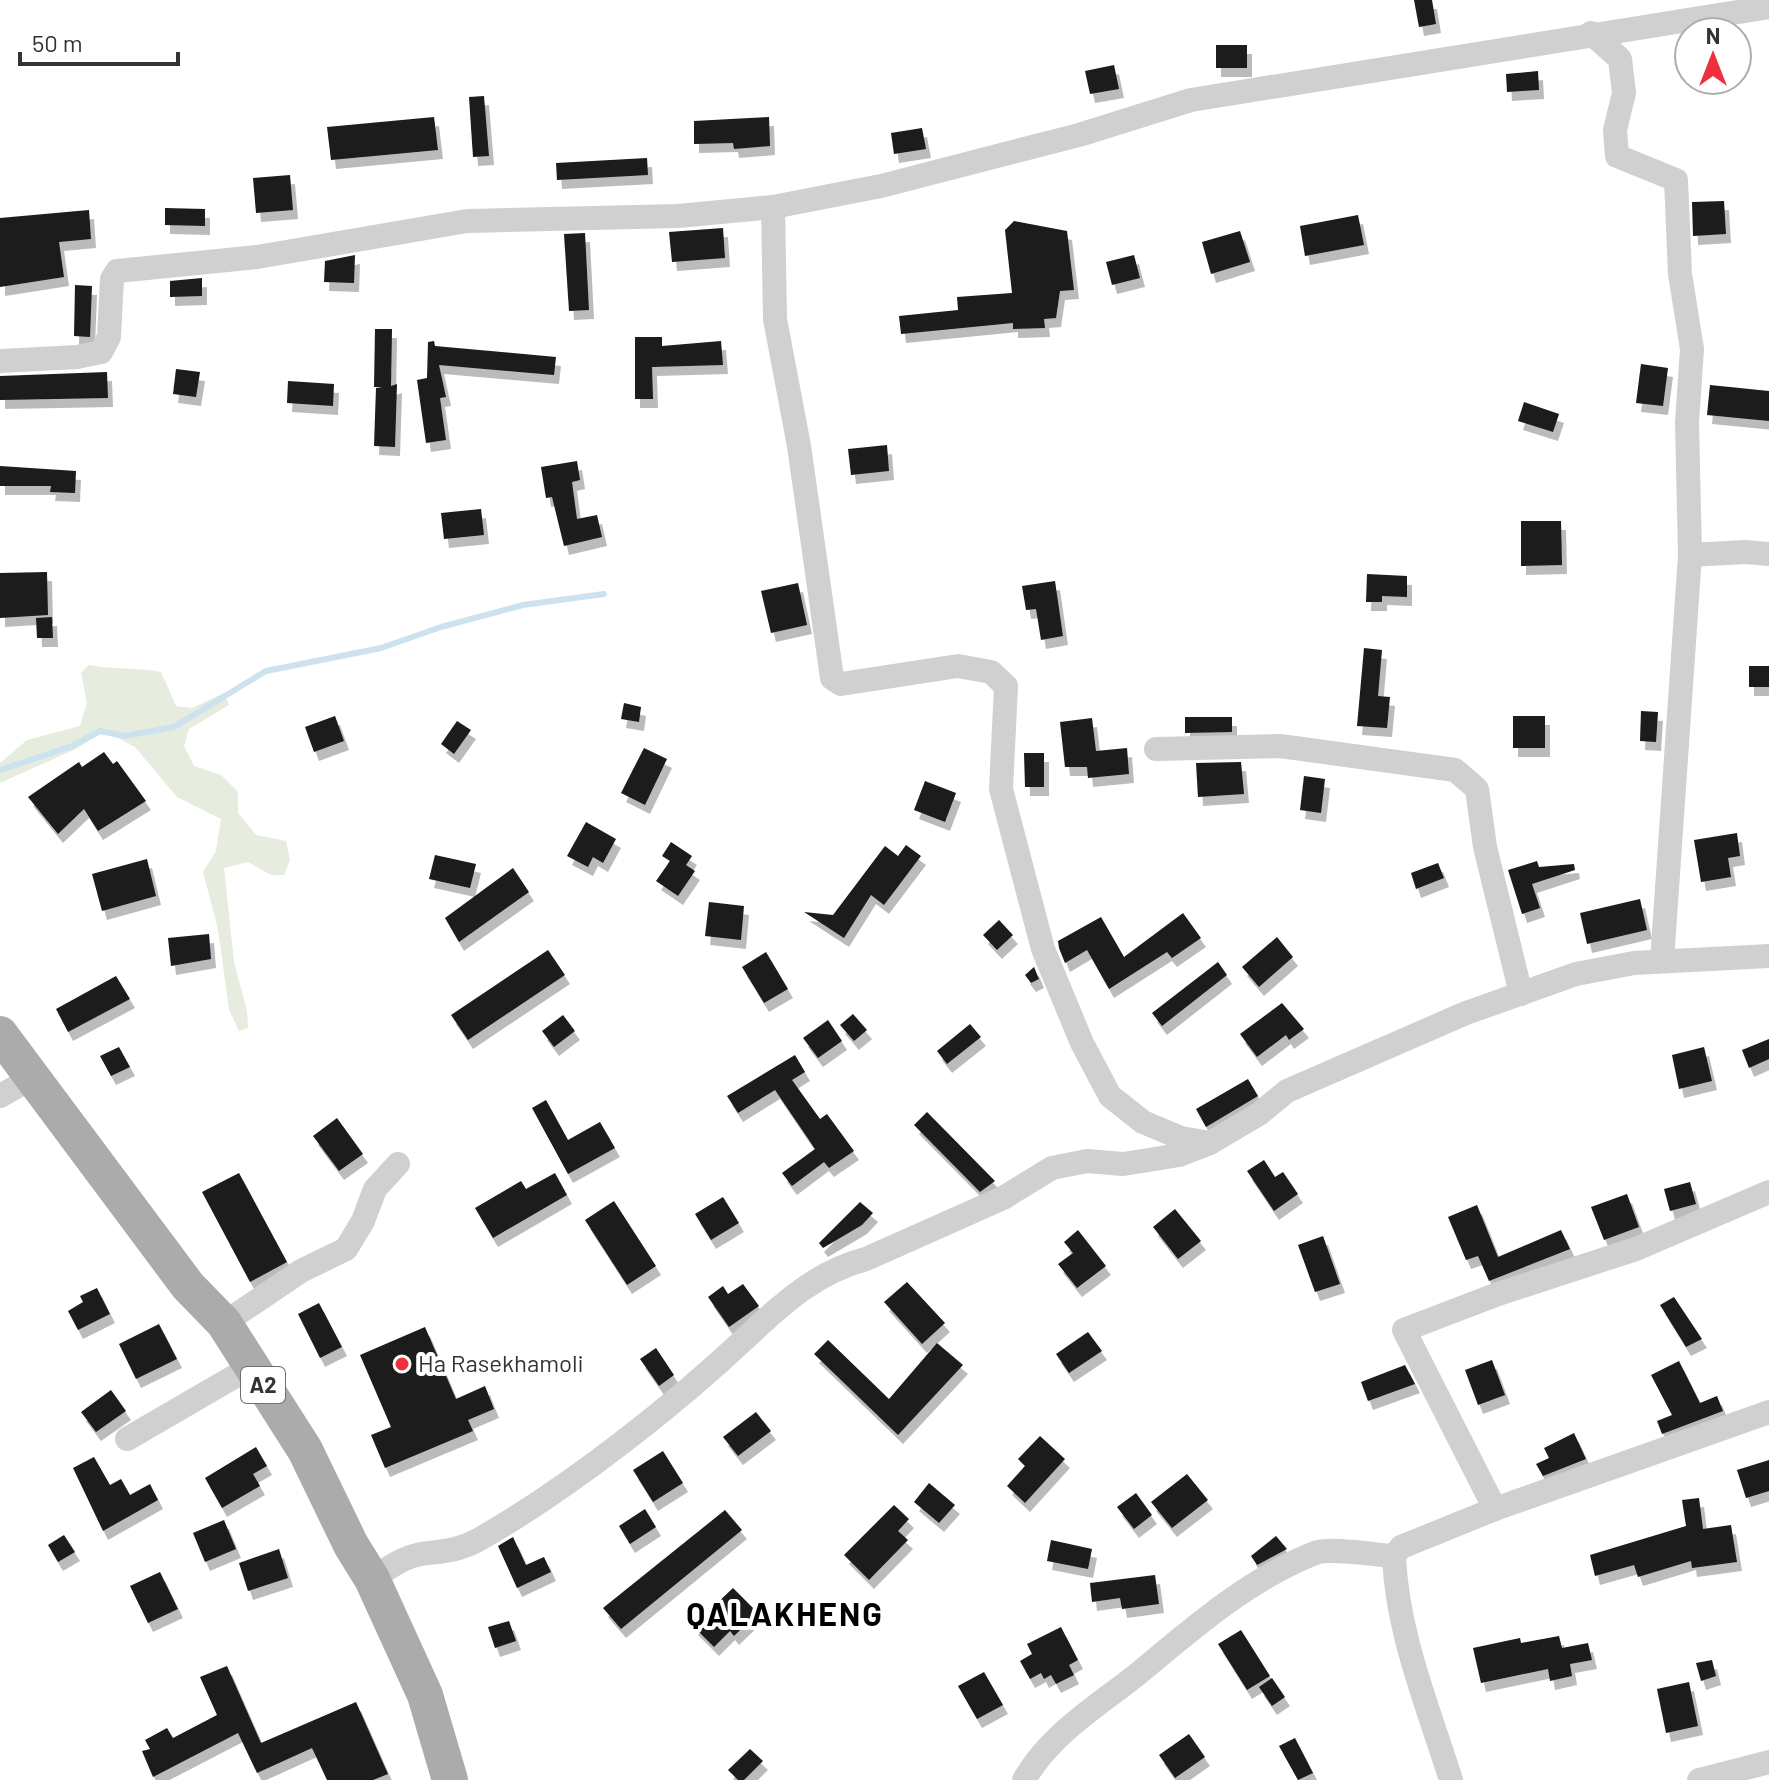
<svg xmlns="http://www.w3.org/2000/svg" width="1769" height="1780" font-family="Barlow,sans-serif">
<defs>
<filter id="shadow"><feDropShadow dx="5" dy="9" stdDeviation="0" flood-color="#0004"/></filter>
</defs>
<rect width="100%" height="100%" fill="#fff"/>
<path fill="#e6ecde" d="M89,665C113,670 137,667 161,672L176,706L192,708L224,693L229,705L189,729L184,746L194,766L221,775L238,792V813L256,835L286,841L290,860L284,875H271L248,862L224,868L234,962L247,1011L248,1028L239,1031L229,1010L218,929L203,872L216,851L221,819L177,797L135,747L104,731L76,749L0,783V763L27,740L80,726L87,703L81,673Z"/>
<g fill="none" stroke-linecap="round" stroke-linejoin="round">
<path stroke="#cde2ef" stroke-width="6" d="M0,770L72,746L100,731L125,736L174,727L266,671L381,648L441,627L523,605L604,594"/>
</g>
<g fill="#1a1a1a" filter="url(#shadow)">
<path d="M1414,0H1432L1436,24L1419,27Z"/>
<rect x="1216" y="45" width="31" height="23"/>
<path d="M1114,65L1119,89L1090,94L1085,71Z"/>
<path d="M1538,71L1539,90L1507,92L1506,74Z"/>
<path d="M484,96L489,156L473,157L469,97Z"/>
<path d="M434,117L438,150L331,160L327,127Z"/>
<path d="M769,117L770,146L734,149L733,143L694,144V121Z"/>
<path d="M922,128L926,149L894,154L891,133Z"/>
<path d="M647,158L648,175L557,180L556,163Z"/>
<path d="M290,175L293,210L256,213L253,178Z"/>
<path d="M1724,201L1726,234L1693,236L1692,202Z"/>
<path d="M165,208L205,209V226L165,225Z"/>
<path d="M89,210L91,239L59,242L64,277L0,287V218Z"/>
<path d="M1358,215L1364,245L1305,256L1300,226Z"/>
<path d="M1014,221L1067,231L1074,290L1060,291L1056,318L1044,319L1045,328L1013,329V323L901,334L899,316L958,310L957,297L1012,293L1005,230Z"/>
<path d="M723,228L725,258L672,262L669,232Z"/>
<path d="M1240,231L1250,262L1211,274L1202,242Z"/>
<path d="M585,233L589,310L569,311L564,234Z"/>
<path d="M355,255L354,283L324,282L325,261Z"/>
<path d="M1134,255L1140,278L1112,285L1106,262Z"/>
<path d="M202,278V296L170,297V281Z"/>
<path d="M75,285L92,286L90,337L74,336Z"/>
<path d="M375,329H392L391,386L397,384L395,447L374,446L376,388L383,387H374Z"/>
<path d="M635,337H662V346L721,341L723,365L652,367L653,399H635Z"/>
<path d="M434,341L435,346L556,357L554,375L439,365L446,397L440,398L446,440L426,443L417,380L427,378L428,342Z"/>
<path d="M1641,364L1668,368L1663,406L1636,403Z"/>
<path d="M176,369L200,372L196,397L173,394Z"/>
<path d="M107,372L108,398L0,400V376Z"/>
<path d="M288,381L334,384L333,406L287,403Z"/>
<path d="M1710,385L1769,391V421L1707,415Z"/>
<path d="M1524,402L1559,414L1553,432L1518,421Z"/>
<path d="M887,445L889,471L851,475L848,449Z"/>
<path d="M577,461L580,480L572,482L577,519L597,515L602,537L564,546L552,497L546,498L541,467Z"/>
<path d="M0,466L76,471L75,493L50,492L51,486H0Z"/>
<path d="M481,509L484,535L444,539L441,513Z"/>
<path d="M1521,521H1561L1562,565L1521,566Z"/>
<path d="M47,572L48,615L0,618V573Z"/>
<path d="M1367,574L1407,576V597L1382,596V602H1366Z"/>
<path d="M1055,581L1063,636L1041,640L1036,609L1026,610L1022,586Z"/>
<path d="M798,583L807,625L771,633L761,591Z"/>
<path d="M52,617L53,638H37L36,618Z"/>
<path d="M1364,648L1382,650L1378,696L1390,697L1387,728L1357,726Z"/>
<rect x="1749" y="666" width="20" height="21"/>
<path d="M624,703L641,707L639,722L621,719Z"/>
<path d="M1641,711L1658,712L1656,742L1640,741Z"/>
<path d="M335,716L344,741L314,752L305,727Z"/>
<rect x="1513" y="716" width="32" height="32"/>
<path d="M1185,717H1232V732L1185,733Z"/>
<path d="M1092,718L1096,751L1127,748L1129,774L1088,778L1087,767H1065L1060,722Z"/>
<path d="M457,721L471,730L454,754L441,744Z"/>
<path d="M644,748L667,759L645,805L621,793Z"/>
<path d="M104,752L113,764L117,761L146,801L98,831L84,809L58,834L28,797L79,762L82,767Z"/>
<path d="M1024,753H1044V787H1025Z"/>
<path d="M1241,762L1244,794L1198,797L1196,763Z"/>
<path d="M1304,776L1325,779L1321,813L1300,810Z"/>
<path d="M925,781L956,793L945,822L914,810Z"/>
<path d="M586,822L616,839L603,863L593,857L588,867L567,856Z"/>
<path d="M1737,833L1740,856L1728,858L1731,877L1701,882L1694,840Z"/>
<path d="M671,842L692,856L686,865L695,871L678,896L656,881L670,861L662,856Z"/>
<path d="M906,845L921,856L884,905L871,895L844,938L804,912L833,915L885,846L898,856Z"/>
<path d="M435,855L476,864L470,888L429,879Z"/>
<path d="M147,859L156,896L102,911L92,874Z"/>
<path d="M1537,861L1539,867L1574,864L1575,870L1532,884L1540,908L1522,914L1508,870Z"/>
<path d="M1438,863L1444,878L1416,889L1411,873Z"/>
<path d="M513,868L529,892L459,942L445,918Z"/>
<path d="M1640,899L1647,930L1587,944L1580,913Z"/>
<path d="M709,902L744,906L741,940L705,936Z"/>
<path d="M1183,913L1201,938L1172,958L1167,952L1109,989L1087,950L1065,963L1059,948L1058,941L1101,917L1124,957Z"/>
<path d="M999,920L1013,935L997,950L983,935Z"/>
<path d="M209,934L211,959L171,966L168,938Z"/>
<path d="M1277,937L1293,957L1259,987L1242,967Z"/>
<path d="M548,950L565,975L468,1040L451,1015Z"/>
<path d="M766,952L788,989L764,1003L742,967Z"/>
<path d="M1218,962L1227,975L1162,1026L1152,1013Z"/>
<path d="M1034,967L1039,979L1031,983L1025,975Z"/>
<path d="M116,976L130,999L68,1032L56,1009Z"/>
<path d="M1282,1003L1304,1029L1289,1040L1286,1035L1257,1057L1240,1034Z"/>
<path d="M853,1014L867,1030L854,1041L840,1025Z"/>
<path d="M563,1015L575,1031L554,1047L542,1031Z"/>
<path d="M828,1020L842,1041L818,1058L803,1038Z"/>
<path d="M970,1024L981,1037L947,1064L937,1051Z"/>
<path d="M1769,1039V1059L1749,1068L1742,1050Z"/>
<path d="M119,1047L130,1067L111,1076L100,1056Z"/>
<path d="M1704,1047L1712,1081L1679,1089L1672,1055Z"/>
<path d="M795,1055L805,1072L792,1080L820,1119L827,1114L854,1151L829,1168L824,1162L792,1186L782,1173L815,1149L775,1090L738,1113L727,1096Z"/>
<path d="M1248,1079L1258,1096L1206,1127L1196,1109Z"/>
<path d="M546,1100L568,1140L600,1122L615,1148L568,1174L532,1108Z"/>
<path d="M927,1112L995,1181L980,1192L914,1125Z"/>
<path d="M337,1118L363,1154L339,1171L313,1136Z"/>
<path d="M1264,1160L1275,1177L1283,1172L1298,1194L1274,1211L1247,1171Z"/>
<path d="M239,1173L287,1262L250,1282L202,1192Z"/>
<path d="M555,1173L567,1195L493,1238L475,1208L521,1181L526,1189Z"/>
<path d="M1690,1182L1696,1204L1670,1211L1664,1189Z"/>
<path d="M1627,1194L1639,1227L1604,1240L1591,1207Z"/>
<path d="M723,1197L739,1223L711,1240L695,1214Z"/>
<path d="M614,1201L656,1266L627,1285L585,1220Z"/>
<path d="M860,1202L873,1213L862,1225L823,1248L819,1243Z"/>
<path d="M1477,1205L1498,1257L1561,1230L1570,1249L1489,1281L1478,1256L1466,1260L1448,1217Z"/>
<path d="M1175,1209L1201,1241L1178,1259L1153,1227Z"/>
<path d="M1078,1230L1106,1266L1077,1288L1058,1264L1073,1253L1064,1242Z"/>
<path d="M1323,1236L1340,1284L1315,1292L1298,1245Z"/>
<path d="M907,1282L945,1323L922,1344L884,1302Z"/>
<path d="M743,1284L759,1306L729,1327L708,1297L723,1286L728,1294Z"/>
<path d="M97,1288L110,1314L78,1330L68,1311L83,1302L80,1296Z"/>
<path d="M1674,1297L1702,1339L1686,1347L1660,1305Z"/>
<path d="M319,1303L342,1347L320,1358L298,1314Z"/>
<path d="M159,1324L177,1359L136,1379L119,1344Z"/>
<path d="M425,1327L456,1399L485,1386L494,1409L468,1420L473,1431L385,1468L371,1435L391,1427L360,1355Z"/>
<path d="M1088,1332L1102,1351L1069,1373L1056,1354Z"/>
<path d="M828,1340L889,1399L937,1343L963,1365L898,1435L814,1354Z"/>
<path d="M656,1348L674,1375L659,1386L640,1359Z"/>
<path d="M1492,1360L1505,1395L1478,1405L1465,1370Z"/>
<path d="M1679,1361L1700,1403L1717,1396L1723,1411L1662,1434L1657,1421L1672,1415L1651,1375Z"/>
<path d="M1405,1365L1415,1384L1368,1401L1361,1382Z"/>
<path d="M111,1390L126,1411L96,1432L81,1412Z"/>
<path d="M756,1412L771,1431L738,1456L723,1437Z"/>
<path d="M1574,1433L1586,1459L1543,1476L1536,1464L1549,1458L1544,1448Z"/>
<path d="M1040,1436L1065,1459L1025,1503L1007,1486L1025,1466L1018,1459Z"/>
<path d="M256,1447L267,1466L253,1474L260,1486L222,1508L205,1478Z"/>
<path d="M663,1451L683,1483L653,1502L633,1470Z"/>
<path d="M94,1457L110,1485L121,1479L130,1495L150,1484L158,1500L103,1531L73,1468Z"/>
<path d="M1769,1460V1491L1746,1498L1737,1470Z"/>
<path d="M1187,1474L1208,1500L1172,1528L1151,1502Z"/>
<path d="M929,1483L955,1505L939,1523L914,1502Z"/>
<path d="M1136,1493L1152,1515L1134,1529L1117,1507Z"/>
<path d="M1699,1498L1703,1529L1731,1525L1737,1562L1692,1568L1691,1561L1638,1577L1634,1565L1595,1576L1590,1555L1686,1526L1682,1500Z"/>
<path d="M894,1505L909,1519L898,1531L908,1540L869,1580L844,1555Z"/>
<path d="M645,1509L656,1527L630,1544L619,1526Z"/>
<path d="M725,1510L742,1530L621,1629L603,1608Z"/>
<path d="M224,1520L236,1549L205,1562L193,1533Z"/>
<path d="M64,1535L75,1552L58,1562L48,1545Z"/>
<path d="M1276,1536L1287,1549L1257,1565L1251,1556Z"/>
<path d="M513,1537L526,1565L544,1557L551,1572L517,1588L498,1546Z"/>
<path d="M1051,1540L1092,1549L1088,1569L1047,1561Z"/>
<path d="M279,1549L288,1578L248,1591L239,1563Z"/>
<path d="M160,1572L178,1609L148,1623L130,1586Z"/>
<path d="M1155,1575L1159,1604L1122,1609L1120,1598L1092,1602L1090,1583Z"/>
<path d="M733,1588L758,1613L734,1636L730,1631L714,1647L693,1626Z"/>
<path d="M509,1621L516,1641L495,1648L488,1627Z"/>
<path d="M1061,1627L1078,1660L1069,1665L1074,1675L1056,1684L1051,1675L1044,1679L1041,1673L1030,1679L1020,1661L1032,1654L1027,1644Z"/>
<path d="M1241,1630L1270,1676L1247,1690L1218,1644Z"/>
<path d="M1559,1636L1562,1648L1588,1643L1592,1660L1570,1664L1572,1676L1550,1681L1548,1669L1481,1683L1473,1648L1520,1638L1521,1643Z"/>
<path d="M1712,1660L1716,1676L1701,1681L1696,1663Z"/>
<path d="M227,1666L261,1743L356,1702L388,1774L373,1780H327L312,1748L257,1773L238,1733L153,1777L142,1751L150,1749L145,1740L167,1728L173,1738L217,1715L200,1677Z"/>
<path d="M984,1672L1003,1705L977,1719L958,1686Z"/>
<path d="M1272,1678L1285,1697L1272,1706L1259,1687Z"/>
<path d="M1689,1682L1698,1726L1666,1733L1657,1689Z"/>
<path d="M1189,1734L1205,1757L1175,1778L1159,1755Z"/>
<path d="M1295,1738L1313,1773L1298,1780L1279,1746Z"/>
<path d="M750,1749L763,1761L744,1780H738L728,1770Z"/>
</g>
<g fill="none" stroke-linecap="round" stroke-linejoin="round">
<g stroke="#d0d0d0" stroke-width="24">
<path d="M1591,33L1620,59L1624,93L1615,130L1617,156L1676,180L1680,274L1692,349L1687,422L1690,555L1662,961"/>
<path d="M773,207L775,319L799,446L832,678L841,684L958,666L991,672L1006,686L1001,789L1043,949L1082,1043L1110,1096L1143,1122L1181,1138L1210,1143"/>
<path d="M0,361L77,357L101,352L109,337L112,279L117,271L257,257L467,221L678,216L773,207L881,186L1079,135L1191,100L1769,7"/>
<path d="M1690,555L1746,552L1769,554"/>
<path d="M1156,749L1280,746L1455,770L1477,789L1485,847L1521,994"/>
<path d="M0,1096L34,1077"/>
<path d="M224,1323L301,1271L346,1249L363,1221L375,1189L398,1164"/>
<path d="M127,1439L251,1367"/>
<path d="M1495,1509L1404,1330L1498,1294L1636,1249L1769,1192"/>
<path d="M1394,1556C1397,1633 1428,1707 1451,1780"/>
<path d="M372,1579C387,1569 403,1557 421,1554C443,1551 458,1551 478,1540C568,1489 675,1405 750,1334C784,1302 819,1271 866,1259L1003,1198L1052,1168L1087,1161L1123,1164L1149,1160L1179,1155L1210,1143L1259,1114L1287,1091L1466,1013L1576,974L1634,963L1769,956"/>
<path d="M1024,1780C1051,1733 1098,1706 1139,1673C1193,1628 1249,1579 1315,1553C1330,1547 1376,1555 1394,1556L1401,1547L1495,1509L1769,1412"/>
<path d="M1699,1780L1769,1762"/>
</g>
<path stroke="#ababab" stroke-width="36" d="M0,1034L188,1286L224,1323L305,1450L351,1545L372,1579L425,1695L450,1780"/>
</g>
<circle fill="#ee303e" stroke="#fff" stroke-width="3" cx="402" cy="1364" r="8"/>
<g text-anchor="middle" stroke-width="8" stroke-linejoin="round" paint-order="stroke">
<rect fill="#fff" stroke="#707070" stroke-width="2" x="241" y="1367" width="44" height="36" rx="6"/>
<g font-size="22" font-weight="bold" fill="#333">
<text x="263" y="1393">A2</text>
</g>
<g font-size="24" fill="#333" stroke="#fff" text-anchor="start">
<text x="418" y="1372">Ha Rasekhamoli</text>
</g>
<g font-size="32" font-weight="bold" letter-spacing="2" fill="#000" stroke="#fff">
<text x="785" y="1626">QALAKHENG</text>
</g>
</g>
<g transform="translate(1713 56)"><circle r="38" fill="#ffffff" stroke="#adadad" stroke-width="2"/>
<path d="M0-6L14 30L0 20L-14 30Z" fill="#ee303e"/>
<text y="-12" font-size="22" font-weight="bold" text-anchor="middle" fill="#333333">N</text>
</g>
<path d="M20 52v12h158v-12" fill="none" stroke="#333333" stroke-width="4"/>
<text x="32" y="52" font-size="24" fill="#333333" stroke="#ffffff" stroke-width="6" paint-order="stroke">50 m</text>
</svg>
